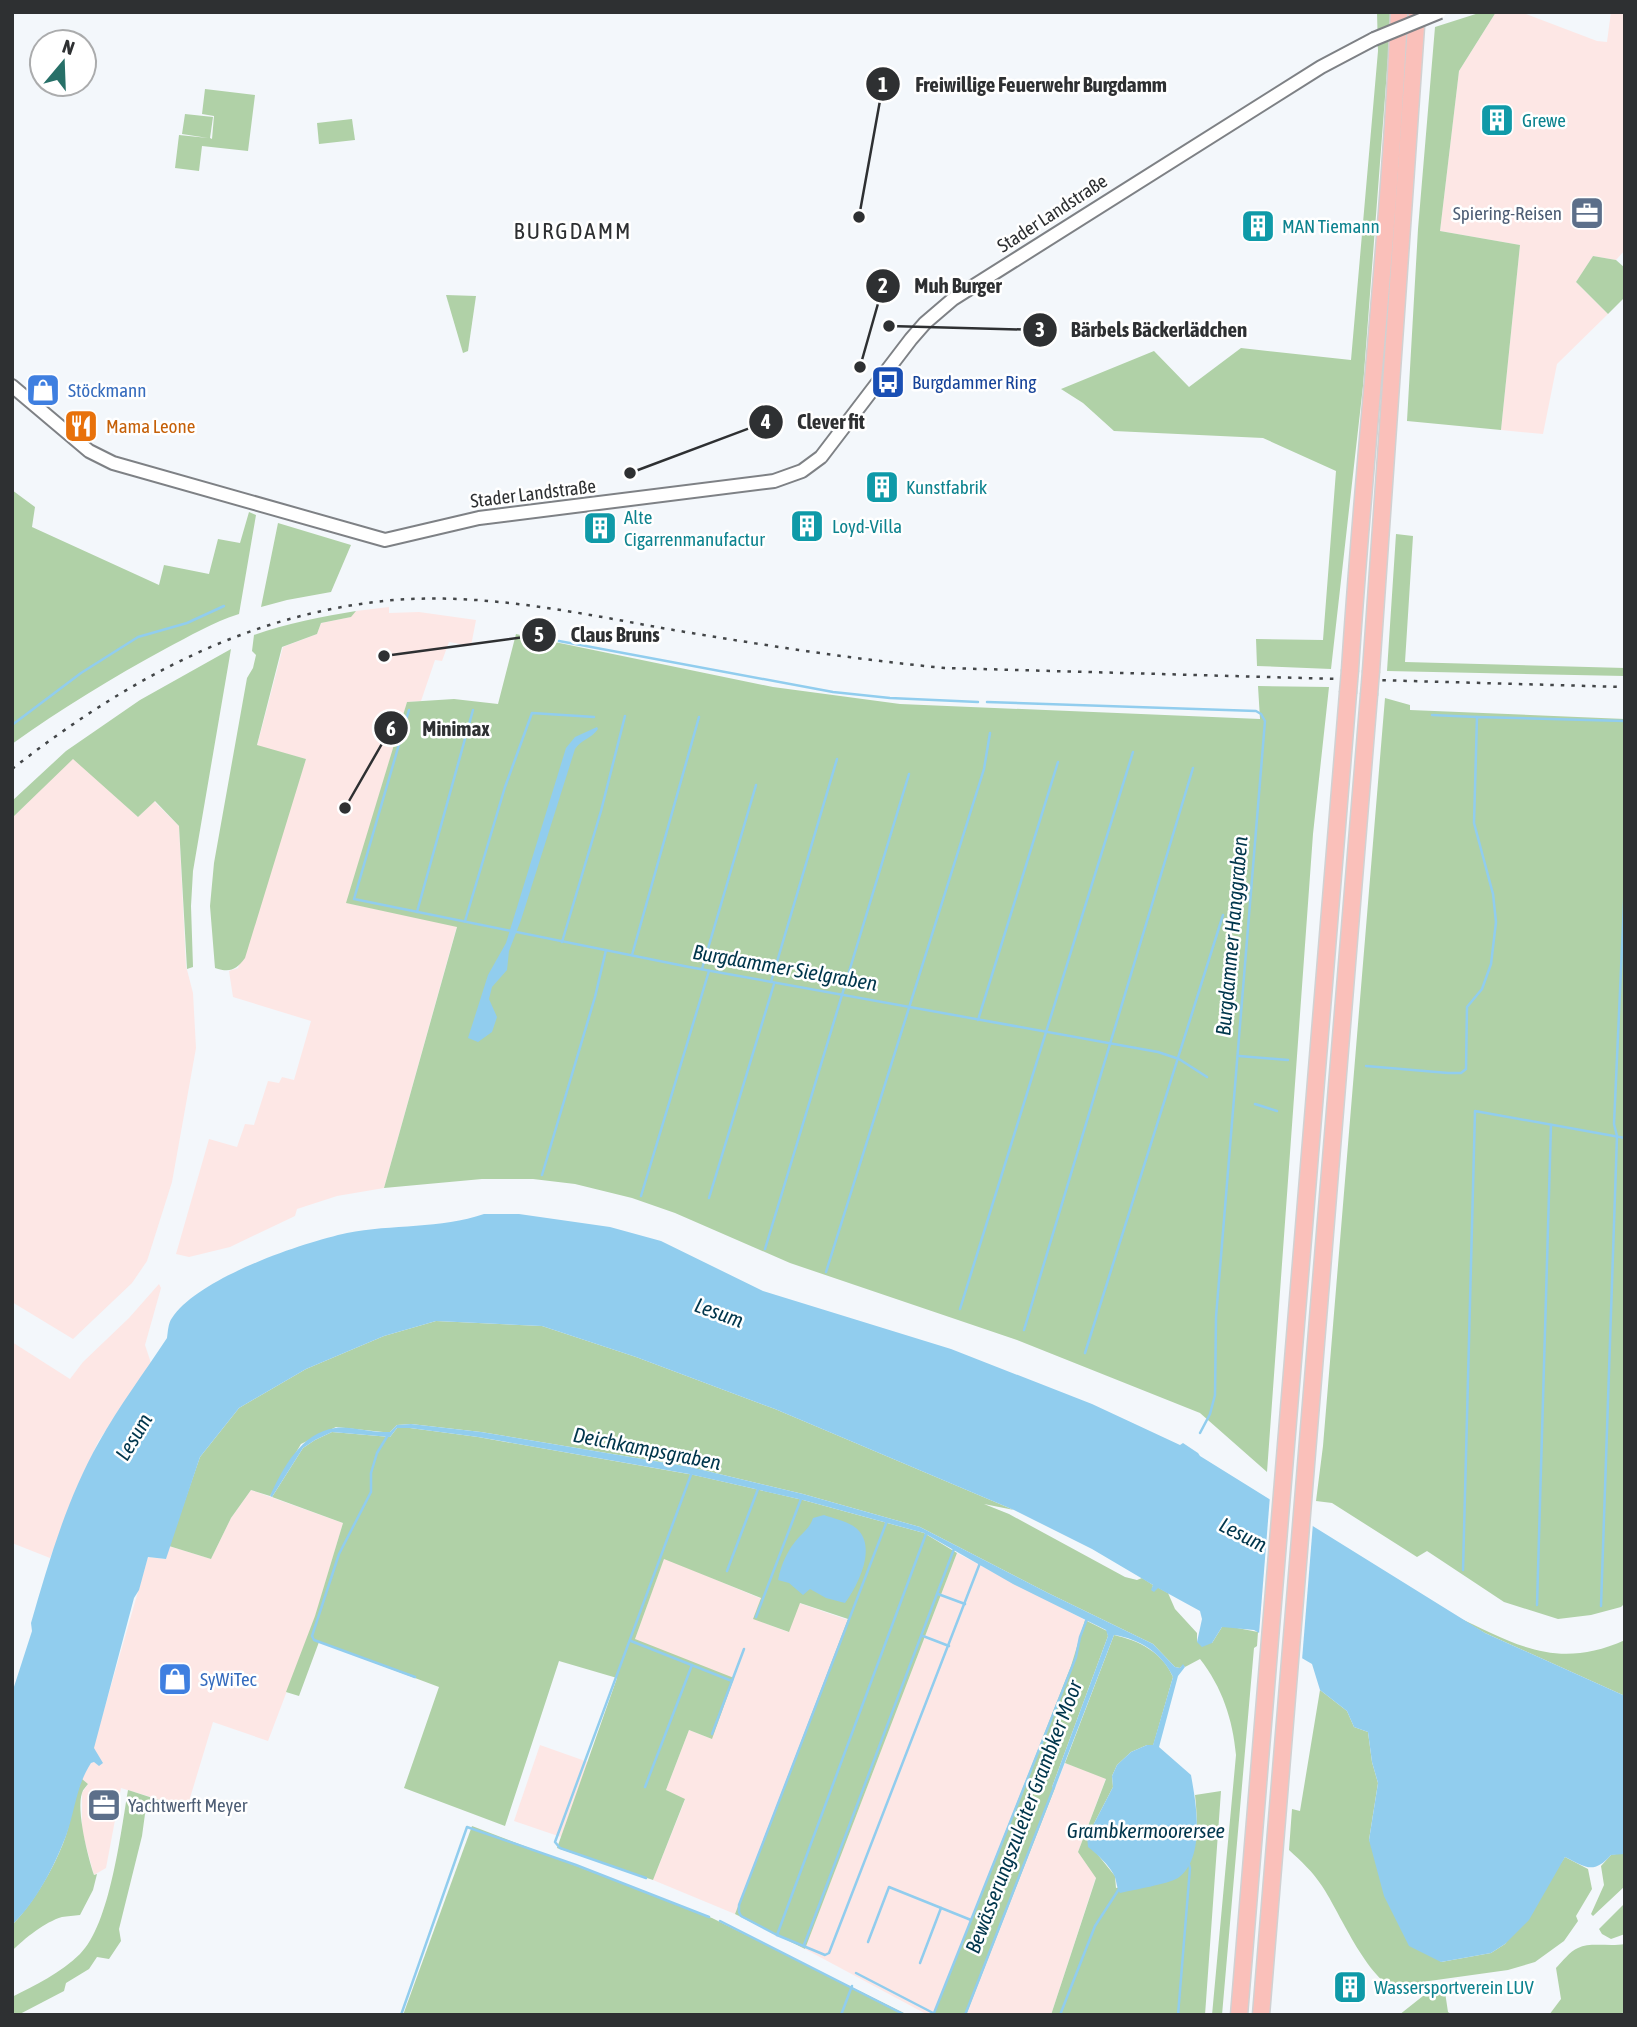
<svg xmlns="http://www.w3.org/2000/svg" width="1637" height="2027" font-family="'Asap Condensed',sans-serif">
<rect width="100%" height="100%" fill="#f3f7fb"/>
<g fill="#fde7e5">
<path d="M1496,12H1521L1597,41L1607,42L1611,12H1625V250L1616,260L1593,256L1576,282L1608,314L1557,364L1543,434L1501,430L1520,245L1440,231L1459,71Z"/>
<path d="M389,607V613L419,612L476,620L471,646L449,642L442,661L435,660L421,701L407,702L347,903L457,926L384,1188L337,1196L297,1209L295,1216L230,1247L189,1257L176,1254L209,1139L237,1147L245,1124L254,1125L268,1081L279,1083L282,1077L294,1080L311,1021L233,997L229,971L238,968L306,759L257,746L283,647L317,634L321,623L350,617L356,611Z"/>
<path d="M73,758L138,817L154,801L179,826L186,966L193,993L196,1048L172,1182L147,1261L132,1283L73,1339L12,1302V818Z"/>
<path d="M159,1284L161,1288L145,1345L151,1363L98,1442L78,1487L50,1558L12,1543V1342L70,1379L83,1362L129,1318Z"/>
<path d="M251,1490L343,1523L315,1617L268,1741L213,1722L187,1808L121,1788L106,1868L94,1875L82,1831V1793L88,1784L82,1779L90,1763L94,1762L93,1748L148,1557L166,1559L169,1546L211,1559L231,1518Z"/>
<path d="M957,1553L1085,1620L1071,1666L933,2015H928L805,1949Z"/>
<path d="M664,1558L762,1599L754,1619L788,1632L799,1603L848,1620L735,1914L653,1880L685,1800L666,1790L689,1730L712,1739L635,1639Z"/>
<path d="M540,1745L588,1762L561,1837L514,1821Z"/>
<path d="M1065,1763L1106,1778L1078,1852L1096,1877L1051,2015H966Z"/>
</g>
<g fill="#b0d1a7">
<path d="M1377,12H1391V18L1363,386L1331,669L1257,666L1256,639L1323,640L1336,471L1263,438L1114,431L1083,403L1061,389L1154,351L1189,387L1241,348L1351,360L1378,51Z"/>
<path d="M1482,12H1496L1459,71L1440,231L1520,245L1501,430L1407,421L1418,229L1435,27Z"/>
<path d="M205,89L255,95L248,151L202,146L199,171L175,168L179,135L208,138L182,134L185,114L213,117L210,138L212,139L214,116L202,114Z"/>
<path d="M352,119L355,140L319,144L317,123Z"/>
<path d="M1593,256L1616,260L1625,268V297L1608,314L1576,282Z"/>
<path d="M446,295L476,296L468,351L463,353Z"/>
<path d="M12,490L35,507L32,527L159,585L164,565L209,574L218,539L240,543L249,512L256,515L239,614C213,622 190,636 165,649C113,677 61,709 12,744Z"/>
<path d="M278,523L351,545L331,592L287,600L261,607Z"/>
<path d="M1396,534L1413,536L1405,662L1625,668V676L1387,671Z"/>
<path d="M356,611L351,617L321,623L317,634L282,647L257,745L306,759L245,958C236,970 230,973 215,968L210,906L214,863L247,678L253,668L256,655L252,651L254,635C288,623 321,617 356,611Z"/>
<path d="M516,634L773,687L900,704L1260,719L1258,686L1329,687L1313,834L1267,1472L1200,1413L1017,1340L790,1263L675,1213L632,1198L575,1184L533,1179H482L384,1188L457,927L346,903L407,702L454,699L498,704Z"/>
<path d="M231,649L193,871L191,906L193,967L187,969L179,826L155,801L138,817L73,759L12,818V801L66,751L140,700Z"/>
<path d="M1385,698L1410,705V710L1625,719V1603L1621,1607L1591,1615L1558,1619L1504,1602L1427,1551L1417,1557L1332,1503L1316,1501L1323,1446Z"/>
<path d="M436,1321L542,1326L636,1357L775,1409L1014,1510L984,1504L1009,1514L1125,1577L1137,1580L1142,1578L1153,1585L1152,1590L1154,1591L1157,1587L1168,1593L1175,1609L1197,1633V1642L1212,1643L1222,1627L1227,1626L1258,1632L1257,1646L1254,1648L1222,2015H1212L1236,1755C1233,1720 1222,1687 1200,1659L1185,1667L1183,1665L1180,1668L1175,1667L1153,1644L1048,1593L920,1527L803,1494L690,1467L481,1432L411,1424L397,1425L390,1432H383L336,1427L301,1444L270,1496L251,1490L231,1518L211,1559L169,1546L200,1457L239,1408L306,1369L384,1336Z"/>
<path d="M397,1428H410L478,1437L694,1475L803,1500L924,1533L957,1553L805,1949L735,1914L848,1619L800,1603L789,1632L753,1619L761,1598L664,1559L635,1639L734,1678L712,1739L689,1730L666,1790L685,1799L653,1880L557,1848L617,1678L559,1661L505,1826L404,1788L439,1687L319,1642L299,1696L286,1692L315,1616L343,1523L272,1497L303,1448L315,1440L332,1432L390,1437Z"/>
<path d="M1453,1615C1515,1644 1556,1671 1625,1640V1696L1485,1633Z"/>
<path d="M1085,1620L1107,1631L1108,1636L1052,1787L1055,1788L966,2015H933L1071,1666Z"/>
<path d="M1114,1635C1140,1641 1162,1652 1173,1677L1153,1746L1147,1745L1131,1752L1117,1765L1112,1776L1113,1787L1087,1837L1098,1855L1115,1876L1116,1888L1185,1870C1198,1846 1198,1822 1195,1795L1221,1791L1205,2015H1051L1096,1878L1078,1852L1106,1779L1065,1763Z"/>
<path d="M1320,1690L1347,1711L1354,1727L1368,1732L1372,1762L1378,1783L1369,1840L1441,1962L1491,1953L1505,1944L1565,1857L1588,1869L1592,1889L1576,1916L1578,1921L1564,1941L1535,1962L1508,1970L1422,1982L1404,1993C1369,1986 1341,1914 1322,1886C1313,1872 1301,1861 1289,1850L1292,1809L1300,1811Z"/>
<path d="M82,1779L88,1784C86,1787 83,1789 82,1793C76,1810 88,1857 94,1875L97,1874L93,1890L80,1915C74,1916 67,1916 62,1917C45,1922 25,1938 12,1951V1925C34,1903 58,1862 67,1832C72,1814 75,1796 82,1779Z"/>
<path d="M128,1790L159,1800L145,1814L142,1836L119,1929L121,1941L109,1959L97,1957L89,1969L66,1983L64,1991L18,2015H12V1997C35,1985 61,1973 80,1954C110,1925 121,1831 128,1790Z"/>
<path d="M472,1826L712,1918L908,2015H403Z"/>
<path d="M1621,1853L1625,1854V1886L1593,1916L1591,1914L1604,1885L1601,1866L1611,1855Z"/>
<path d="M1625,1903V1934L1611,1939L1602,1934L1599,1929Z"/>
<path d="M1625,1944V2015H1549L1561,1999L1556,1968C1562,1962 1570,1951 1578,1948C1590,1942 1610,1947 1625,1944Z"/>
<path d="M1445,1992L1448,2012L1453,2015H1399L1423,1996Z"/>
</g>
<g fill="#91cdee">
<path d="M597,727L598,729C592,738 581,740 575,749L521,920L509,951L507,970L492,987L489,999L497,1017L492,1032L478,1042L468,1038L488,975L506,943L566,748L575,737Z"/>
<path d="M484,1214H519L610,1227L661,1241L763,1291L951,1349L1092,1404L1180,1445L1183,1443L1198,1453L1200,1456L1485,1633L1625,1696V1854L1611,1855C1593,1875 1586,1867 1565,1857L1529,1920L1505,1944L1491,1953L1441,1962L1409,1946L1384,1896L1369,1840L1378,1783L1372,1762L1368,1732L1354,1727L1347,1711L1320,1690L1312,1664L1254,1630L1222,1627L1212,1643L1202,1647L1197,1642L1202,1619L1200,1611L1158,1588L1154,1592L1151,1590L1153,1585L1092,1549L1014,1510L775,1409L636,1357L542,1326L436,1321L384,1336L306,1369L239,1408L200,1457L166,1559L148,1557L139,1590L134,1598L94,1748L103,1763L99,1766L94,1762L91,1763C76,1786 75,1811 66,1836C54,1867 36,1902 12,1925V1693L32,1631L31,1623C49,1561 67,1498 99,1442C119,1406 144,1373 167,1338C168,1332 168,1323 172,1318C198,1278 301,1243 347,1233C392,1224 441,1229 484,1214Z"/>
<path d="M411,1424L481,1432L690,1467L803,1494L920,1527L1048,1593L1153,1644L1175,1667L1180,1668L1183,1664L1185,1667L1178,1676L1159,1747L1191,1775C1196,1803 1206,1858 1178,1878C1169,1884 1132,1890 1120,1893C1116,1887 1117,1881 1114,1875C1109,1865 1097,1854 1088,1847L1087,1837L1113,1787L1112,1776L1117,1765L1131,1752L1147,1745H1153L1173,1677C1162,1653 1140,1639 1114,1635L1055,1788L1052,1787L1108,1636L1106,1630L1013,1584L924,1533L803,1500L689,1474L478,1437L410,1428H397L390,1437L332,1432L315,1440L303,1448L272,1497L270,1496C283,1468 301,1433 335,1428C350,1426 368,1432 383,1432H390L397,1425Z"/>
<path d="M824,1515C835,1519 852,1522 859,1531C876,1550 857,1587 845,1603L826,1598L810,1589L803,1595L789,1583L778,1580C781,1564 788,1549 799,1537C806,1530 810,1527 813,1518Z"/>
</g>
<path fill="#f3f7fb" d="M1270,1496L1313,1523L1302,1660L1259,1634Z"/>
<g fill="none" stroke-linecap="round" stroke-linejoin="round">
<g stroke="#91cdee" stroke-width="2.5">
<path d="M559,641L833,692L890,698L978,702"/>
<path d="M987,702L1256,711L1261,714L1265,721L1216,1317L1215,1395L1210,1414L1200,1433"/>
<path d="M409,710L354,899L689,967L1158,1052L1179,1059L1207,1077"/>
<path d="M1432,715L1477,717"/>
<path d="M12,725L81,673L138,637L187,623L224,606"/>
<path d="M417,912L473,710"/>
<path d="M465,921L505,787L532,713L594,717"/>
<path d="M562,942L601,811L625,716"/>
<path d="M632,955L699,717"/>
<path d="M702,969L756,785"/>
<path d="M771,982L837,759"/>
<path d="M978,1020L1058,762"/>
<path d="M1239,1056L1288,1060"/>
<path d="M1366,1066L1448,1073H1461L1466,1069L1467,1007L1482,989L1491,964L1496,922L1493,894L1474,823L1477,717L1625,721"/>
<path d="M1255,1104L1277,1111"/>
<path d="M542,1175L595,997L606,950"/>
<path d="M641,1196L709,971"/>
<path d="M709,1198L774,984"/>
<path d="M765,1249L909,774"/>
<path d="M826,1272L984,769L990,733"/>
<path d="M960,1309L1133,752"/>
<path d="M1024,1330L1193,768"/>
<path d="M1085,1353L1223,915"/>
<path d="M388,1435L377,1453L371,1473V1492L339,1554L312,1636L314,1640L415,1677"/>
<path d="M887,1521L739,1905V1912L741,1916L777,1935L825,1955L829,1953L980,1563"/>
<path d="M1463,1570L1475,1111L1625,1138"/>
<path d="M727,1571L758,1489"/>
<path d="M938,1594L965,1604"/>
<path d="M1537,1605L1551,1125"/>
<path d="M1601,1606L1617,1136L1614,1124L1625,881"/>
<path d="M756,1617L801,1499"/>
<path d="M923,1636L949,1646"/>
<path d="M631,1641L732,1681"/>
<path d="M712,1734L744,1649"/>
<path d="M645,1787L692,1665"/>
<path d="M646,1878L560,1848L555,1842L692,1472"/>
<path d="M720,1921L905,2015"/>
<path d="M777,1935L926,1534"/>
<path d="M868,1942L889,1887L971,1920"/>
<path d="M804,1945L954,1549"/>
<path d="M920,1963L941,1908"/>
<path d="M856,1973L937,2015"/>
<path d="M934,2013L1076,1657L1080,1637L1087,1619"/>
<path d="M401,2015L467,1827L576,1865L709,1917"/>
<path d="M841,2015L852,1986"/>
<path d="M965,2015L1054,1787"/>
<path d="M1060,2015L1095,1926L1119,1889"/>
<path d="M1178,2015L1190,1868L1188,1861"/>
</g>
<g stroke="#7e8185" stroke-width="16">
<path id="secondary" d="M12,386L89,451L113,463L385,540L479,518L774,481L802,471L821,457L911,339L925,323L953,299L1321,67L1374,39"/>
</g>
<g stroke="#d1d1d2" stroke-width="19">
<g id="highway">
<path d="M1350,670C1364,451 1390,232 1399,12"/>
<path d="M1371,671L1417,12"/>
<path d="M1239,2015L1348,693"/>
<path d="M1261,2015L1369,695"/>
</g>
</g>
<use href="#secondary" stroke="#fff" stroke-width="12"/>
<use href="#highway" stroke="#fac0ba" stroke-width="16"/>
<path stroke="#434648" stroke-width="2.5" stroke-dasharray="3.5 7" stroke-linecap="butt" d="M12,769C126,680 247,613 394,600C484,593 574,612 662,628C756,644 850,659 945,668L1625,687"/>
<g stroke="#7e8185" stroke-width="16" stroke-linecap="butt">
<path id="secondary-bridge" d="M1374,39L1440,12"/>
</g>
<g stroke="#d1d1d2" stroke-width="19" stroke-linecap="butt">
<g id="highway-bridge">
<path d="M1348,693L1350,670"/>
<path d="M1369,695L1371,671"/>
</g>
</g>
<use href="#secondary-bridge" stroke="#fff" stroke-width="12"/>
<use href="#highway-bridge" stroke="#fac0ba" stroke-width="16"/>
</g>
<defs>
<g id="building-square" transform="scale(1.75)"><rect x="-9" y="-9" width="18" height="18" rx="4" fill="#0f9aa8" stroke="#fff"/><path d="M-4-6H4V6H1V3H-1V6H-4ZM-2.5-4.3h1.7v1.8h-1.7ZM.8-4.3h1.7v1.8H.8ZM-2.5-1h1.7V.8h-1.7ZM.8-1h1.7V.8H.8Z" fill="#fff"/></g>
<g id="office-square" transform="scale(1.75)"><rect x="-9" y="-9" width="18" height="18" rx="4" fill="#5c6f8a" stroke="#fff"/><path d="M-6-3h4V-5.5h4V-3h4V5H-6ZM-1-4.5V-3h2v-1.5ZM-6 0V1H6V0Z" fill="#fff"/></g>
<g id="bus-square" transform="scale(1.75)"><rect x="-9" y="-9" width="18" height="18" rx="4" fill="#1a4fb4" stroke="#fff"/><path d="M-5-6H5V4H4V6H2V4H-2V6H-4V4H-5ZM-3.5-4V0h7V-4ZM-3.5 1.2v1.5H-2V1.2ZM2 1.2v1.5H3.5V1.2Z" fill="#fff"/></g>
<g id="shop-square" transform="scale(1.75)"><rect x="-9" y="-9" width="18" height="18" rx="4" fill="#3f7fe0" stroke="#fff"/><path d="M-5-2.5h2.3a2.7 3.5 0 0 1 5.4 0H5L5.5 6h-11ZM-1.5-2.5h3a1.5 2.3 0 0 0-3 0Z" fill="#fff"/></g>
<g id="restaurant-square" transform="scale(1.75)"><rect x="-9" y="-9" width="18" height="18" rx="4" fill="#e8710a" stroke="#fff"/><path d="M-5-6h1v4h1v-4h1v4h1v-4h1v5L-1.5 .5V6h-2V.5L-5-1ZM5-6V6H3V1.5H1.5Q1.5-4 5-6Z" fill="#fff"/></g>
</defs>
<g fill-rule="evenodd">
<use href="#building-square" x="1497" y="120"/>
<use href="#office-square" x="1587" y="213"/>
<use href="#building-square" x="1258" y="226"/>
<use href="#bus-square" x="888" y="382"/>
<use href="#shop-square" x="43" y="390"/>
<use href="#restaurant-square" x="81" y="426"/>
<use href="#building-square" x="882" y="487"/>
<use href="#building-square" x="807" y="526"/>
<use href="#building-square" x="600" y="528"/>
<use href="#shop-square" x="175" y="1679"/>
<use href="#office-square" x="104" y="1805"/>
<use href="#building-square" x="1350" y="1987"/>
</g>
<g text-anchor="middle" stroke-width="5" stroke-linejoin="round" paint-order="stroke">
<g font-size="19" fill="#0d838f" stroke="#fff" text-anchor="start">
<text x="1522" y="127">Grewe</text>
<text x="1282" y="233">MAN Tiemann</text>
<text x="906" y="494">Kunstfabrik</text>
<text x="624" y="524">Alte<tspan x="624" dy="22">Cigarrenmanufactur</tspan></text>
<text x="832" y="533">Loyd-Villa</text>
<text x="1374" y="1994">Wassersportverein LUV</text>
</g>
<g font-size="19" fill="#2e3032" stroke="#fff">
<text transform="translate(1052 213) rotate(-33)" y="7">Stader Landstraße</text>
<text transform="translate(533 493) rotate(-7)" y="7">Stader Landstraße</text>
</g>
<g font-size="19" fill="#4e5e75" stroke="#fff" text-anchor="end">
<text x="1562" y="220">Spiering-Reisen</text>
<text x="128" y="1812" text-anchor="start">Yachtwerft Meyer</text>
</g>
<g font-size="19" fill="#164399" stroke="#fff" text-anchor="start">
<text x="912" y="389">Burgdammer Ring</text>
</g>
<g font-size="19" fill="#366cbe" stroke="#fff" text-anchor="start">
<text x="68" y="397">Stöckmann</text>
<text x="200" y="1686">SyWiTec</text>
</g>
<g font-size="19" fill="#c56008" stroke="#fff" text-anchor="start">
<text x="106" y="433">Mama Leone</text>
</g>
<g font-size="21" font-style="italic" fill="#00364c" stroke="#fff">
<text transform="translate(1232 936) rotate(-85)" y="7">Burgdammer Hanggraben</text>
<text transform="translate(785 968) rotate(10)" y="7">Burgdammer Sielgraben</text>
<text transform="translate(719 1313) rotate(20)" y="7">Lesum</text>
<text transform="translate(134 1437) rotate(-59)" y="7">Lesum</text>
<text transform="translate(647 1449) rotate(11)" y="7">Deichkampsgraben</text>
<text transform="translate(1243 1535) rotate(27)" y="7">Lesum</text>
<text transform="translate(1024 1817) rotate(-69)" y="7">Bewässerungszuleiter Grambker Moor</text>
<text x="1146" y="1838">Grambkermoorersee</text>
</g>
<g font-size="23" letter-spacing="2" fill="#2e3032" stroke="#fff">
<text x="573" y="239">BURGDAMM</text>
</g>
</g>
<path fill="none" stroke="#2e3032" stroke-width="2.5" d="M859 217L883 84M860 367L883 286M889 326L1040 330M630 473L766 422M384 656L539 635M345 808L391 728"/>
<g fill="#2e3032" stroke="#fff" stroke-width="2.5">
<circle cx="859" cy="217" r="7"/>
<circle cx="860" cy="367" r="7"/>
<circle cx="889" cy="326" r="7"/>
<circle cx="630" cy="473" r="7"/>
<circle cx="384" cy="656" r="7"/>
<circle cx="345" cy="808" r="7"/>
<circle cx="883" cy="84" r="18"/>
<circle cx="883" cy="286" r="18"/>
<circle cx="1040" cy="330" r="18"/>
<circle cx="766" cy="422" r="18"/>
<circle cx="539" cy="635" r="18"/>
<circle cx="391" cy="728" r="18"/>
</g>
<g font-size="21" text-anchor="middle" font-weight="bold" fill="#fff">
<text x="883" y="92">1</text>
<text x="883" y="293">2</text>
<text x="1040" y="337">3</text>
<text x="766" y="429">4</text>
<text x="539" y="642">5</text>
<text x="391" y="736">6</text>
</g>
<g font-size="21" text-anchor="middle" font-weight="bold" fill="#2e3032" stroke="#fff" stroke-width="5" stroke-linejoin="round" paint-order="stroke">
<text x="1041" y="92">Freiwillige Feuerwehr Burgdamm</text>
<text x="958" y="293">Muh Burger</text>
<text x="1159" y="337">Bärbels Bäckerlädchen</text>
<text x="831" y="429">Clever fit</text>
<text x="615" y="642">Claus Bruns</text>
<text x="456" y="736">Minimax</text>
</g>
<rect width="1637" height="2027" fill="none" stroke="#2e3032" stroke-width="28"/>
<g transform="translate(63 63) rotate(19)"><circle r="33" fill="#ffffff" stroke="#abacad" stroke-width="2"/>
<path d="M0-5L12 26L0 18L-12 26Z" fill="#277068"/>
<text y="-10" font-size="19" font-weight="bold" text-anchor="middle" fill="#2e3032">N</text>
</g>
</svg>
